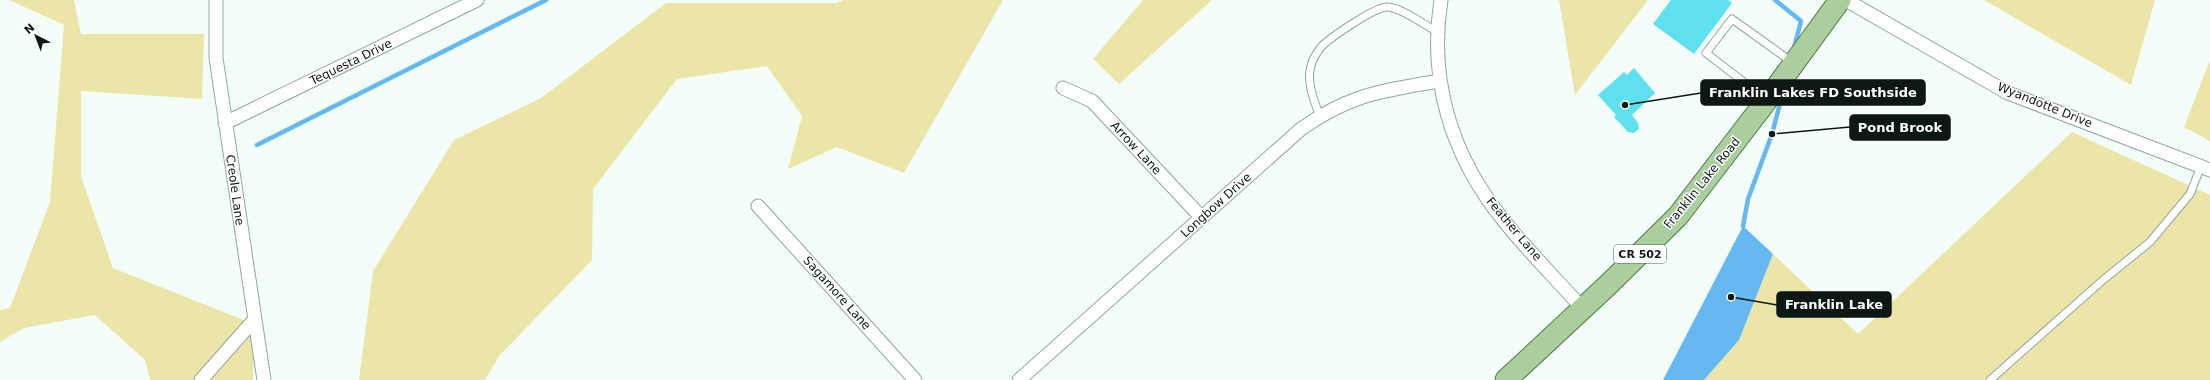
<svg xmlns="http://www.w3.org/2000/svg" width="2210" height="380" font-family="'DejaVu Sans',sans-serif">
<rect width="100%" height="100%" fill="#f3fefa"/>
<g fill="#ebe6a7">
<path d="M9,0H74L81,34H204L202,99L81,91V176L113,268L254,324L253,380H150L145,360L95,315L24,328L0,342V310L10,308L50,202L64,25Z"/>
<path d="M843,0H1003L904,173L837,147L788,169L802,116L767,66L677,79L593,189L592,260L499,356L485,380H359L373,271L454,140L541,98L666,3H837Z"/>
<path d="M1143,0H1212L1119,84L1093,59Z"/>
<path d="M1559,0H1648L1575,95Z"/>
<path d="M1984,0H2155L2131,85Z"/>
<path d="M2210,60V141L2184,127Z"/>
<path d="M2072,132L2210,195V380H1704L1739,340L1773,254L1858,334Z"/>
</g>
<path fill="#65b8f0" d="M1743,226L1773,254L1739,340L1704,380H1663Z"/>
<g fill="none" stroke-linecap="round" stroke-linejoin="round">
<g stroke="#65b8f0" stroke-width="4.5">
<path d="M1775,0L1801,21L1794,48"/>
<path d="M257,145L546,0"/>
<path d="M1743,226L1748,199L1772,134L1783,92"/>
</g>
</g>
<g fill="#5ee0ef">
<path d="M1671,0H1728L1732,3L1694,54L1653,24Z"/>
<path d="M1634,68L1655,93L1632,115L1638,123L1639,129L1634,133L1628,132L1614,117L1616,115L1598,95L1624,72L1627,75Z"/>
</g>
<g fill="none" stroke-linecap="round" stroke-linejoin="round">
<g stroke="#8ea79e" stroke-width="9">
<g id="service">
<path d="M1766,99L1706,53L1732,19L1792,62"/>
<path d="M1320,116C1314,102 1306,81 1311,66C1312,60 1318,51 1321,47C1331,37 1376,6 1388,7C1402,8 1425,25 1437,32"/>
<path d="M1990,380L2103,280L2150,242L2190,194L2201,166"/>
</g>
</g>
<g stroke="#8ea79e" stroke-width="15">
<g id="minor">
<path d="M216,0V58L264,380"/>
<path d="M1441,0C1428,81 1452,157 1504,221C1528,251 1557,280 1583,309"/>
<path d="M1846,0L2008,93L2210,170"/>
<path d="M1063,88L1092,101L1202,218"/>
<path d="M225,123L477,0"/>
<path d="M758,206L915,380"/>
<path d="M201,380L254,320"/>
<path d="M1019,380L1301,129C1350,94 1382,91 1439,81"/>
</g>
</g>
<g stroke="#4f7943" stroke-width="23">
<path id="primary" d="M1506,380L1609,284L1678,216L1767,100L1840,0"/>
</g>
<use href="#service" stroke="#fff" stroke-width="7"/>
<use href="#minor" stroke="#fff" stroke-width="13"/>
<use href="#primary" stroke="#aace9e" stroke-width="21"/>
</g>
<g text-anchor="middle" stroke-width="3" stroke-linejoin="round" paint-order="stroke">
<rect fill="#fff" stroke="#565d5a" stroke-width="1" x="1614" y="245" width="52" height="18" rx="3"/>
<g font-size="11" font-weight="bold" fill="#0d1714">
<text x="1640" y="258">CR 502</text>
</g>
<g font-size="12" fill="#0d1714" stroke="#fff">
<text transform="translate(351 62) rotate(-26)" y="4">Tequesta Drive</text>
<text transform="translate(2045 105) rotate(22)" y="4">Wyandotte Drive</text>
<text transform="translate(1136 148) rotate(47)" y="4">Arrow Lane</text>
<text transform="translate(1702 183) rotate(-51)" y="4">Franklin Lake Road</text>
<text transform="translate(235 190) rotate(82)" y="4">Creole Lane</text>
<text transform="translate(1216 205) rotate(-42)" y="4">Longbow Drive</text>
<text transform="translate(1514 229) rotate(50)" y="4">Feather Lane</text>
<text transform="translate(837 293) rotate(48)" y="4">Sagamore Lane</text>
</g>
</g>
<path fill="none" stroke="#0d1714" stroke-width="1.5" d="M1625 105L1701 93M1772 134L1850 127M1731 297L1777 305"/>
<g fill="#0d1714" stroke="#fff" stroke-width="1.5">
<circle cx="1625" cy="105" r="4"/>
<circle cx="1772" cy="134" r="4"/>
<circle cx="1731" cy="297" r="4"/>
</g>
<g fill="#0d1714" stroke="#0d1714" stroke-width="1.5">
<rect x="1701" y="80" width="224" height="25" rx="4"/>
<rect x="1850" y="115" width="100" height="25" rx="4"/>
<rect x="1777" y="292" width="114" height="25" rx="4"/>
</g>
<g font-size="13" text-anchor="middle" font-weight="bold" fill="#fff">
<text x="1813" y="97">Franklin Lakes FD Southside</text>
<text x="1900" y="132">Pond Brook</text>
<text x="1834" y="309">Franklin Lake</text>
</g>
<g transform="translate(36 36) rotate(318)" stroke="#ffffff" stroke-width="3" paint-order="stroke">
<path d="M0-3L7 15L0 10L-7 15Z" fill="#0d1714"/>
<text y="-6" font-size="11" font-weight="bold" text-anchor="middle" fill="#0d1714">N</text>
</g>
</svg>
